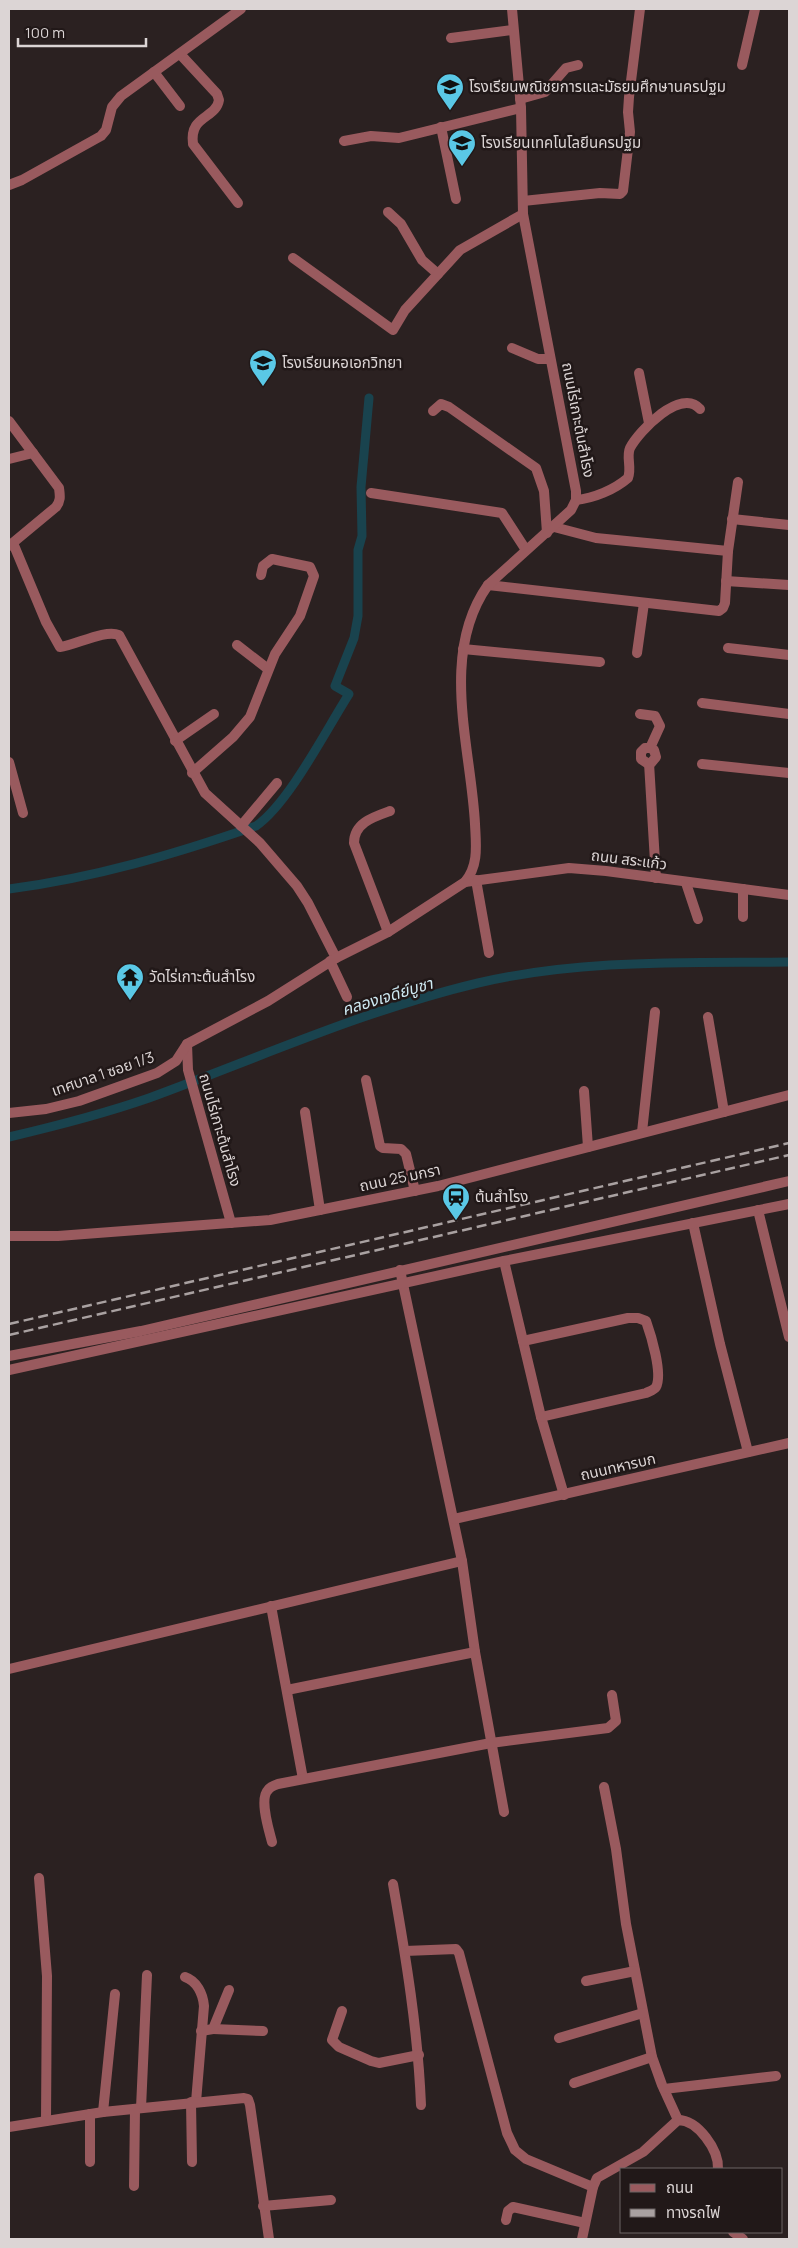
<svg xmlns="http://www.w3.org/2000/svg" width="798" height="2248" font-family="Manrope,'Noto Sans Thai',sans-serif">
<rect width="100%" height="100%" fill="#2b2121"/>
<g fill="none" stroke-linecap="round" stroke-linejoin="round">
<g stroke="#19434e" stroke-width="9">
<path d="M9,889C94,878 175,854 256,826C289,803 326,730 349,694L335,686L354,638L358,616V550L362,536L361,487L369,398"/>
<path d="M9,1137C56,1126 103,1114 149,1098C258,1058 365,1010 478,983C580,959 686,963 789,962"/>
</g>
<g stroke="#995a5e" stroke-width="10">
<path d="M451,38L512,30"/>
<path d="M180,54L217,94L219,100C216,119 189,115 193,144L238,203"/>
<path d="M742,65L755,9"/>
<path d="M154,72L180,106"/>
<path d="M520,99L545,92L566,68L578,65"/>
<path d="M441,127L456,199"/>
<path d="M344,141L371,136L399,138L521,108"/>
<path d="M9,185L22,180L101,136L106,130L112,107L121,96L241,9"/>
<path d="M523,201L600,193L620,194L623,191L630,132L628,112L629,97L640,9"/>
<path d="M388,212L401,224L422,260L438,274"/>
<path d="M293,258L393,330L405,310L460,250L523,214"/>
<path d="M512,348L538,359H550"/>
<path d="M639,373L649,423"/>
<path d="M433,411L441,404L449,407L536,468L544,491L547,533"/>
<path d="M9,421L59,488C60,496 61,500 56,507L9,546"/>
<path d="M9,459L33,453"/>
<path d="M371,493L502,513L526,550"/>
<path d="M576,500C594,498 614,490 628,478C632,468 626,457 630,448C639,431 681,387 700,409"/>
<path d="M732,519L789,525"/>
<path d="M554,527L596,538L728,551"/>
<path d="M13,543L46,622L60,647C76,645 105,629 119,635L205,793L260,843L297,886L308,903L336,958"/>
<path d="M726,581L789,585"/>
<path d="M488,585L719,611L723,608L725,603L728,551L738,482"/>
<path d="M237,645L268,669"/>
<path d="M728,648L789,655"/>
<path d="M463,649L600,662"/>
<path d="M637,653L644,603"/>
<path d="M702,703L789,714"/>
<path d="M640,714L655,716L660,726L650,748H645L641,752V759L647,763H651L656,757L654,750L650,748"/>
<path d="M175,741L214,714"/>
<path d="M9,762L23,813"/>
<path d="M649,763L656,878"/>
<path d="M702,764L789,773"/>
<path d="M192,773L233,737L250,717L275,654L300,616L314,576L310,567L272,559L263,566L261,575"/>
<path d="M241,826L277,783"/>
<path d="M476,880L489,953"/>
<path d="M465,882L569,868L606,871L789,895"/>
<path d="M686,883L698,919"/>
<path d="M743,889V917"/>
<path d="M388,932L354,843C354,823 373,817 390,811"/>
<path d="M330,961L347,997"/>
<path d="M708,1017L724,1112"/>
<path d="M187,1044L188,1070L231,1223"/>
<path d="M366,1080L380,1146L383,1148L401,1149L406,1154L415,1191"/>
<path d="M584,1091L588,1147"/>
<path d="M305,1112L320,1210"/>
<path d="M9,1113L46,1109L79,1101L157,1073L176,1061L187,1044L268,1001L336,958L388,932L465,882C479,865 476,845 475,824C471,747 439,654 488,585L571,510L576,500V491L523,214L521,108L512,9"/>
<path d="M642,1132L655,1012"/>
<path d="M758,1210L789,1337"/>
<path d="M693,1223L720,1344L748,1452"/>
<path d="M9,1236H58L270,1220L438,1186L789,1095"/>
<path d="M504,1261L541,1417L564,1495"/>
<path d="M400,1270L462,1561L475,1652L504,1812"/>
<path d="M523,1341L628,1318H638L646,1321C651,1335 663,1374 656,1387C654,1390 650,1391 646,1393L541,1417"/>
<path d="M9,1356L141,1331L789,1181"/>
<path d="M9,1370L504,1261L789,1204"/>
<path d="M454,1519L789,1443"/>
<path d="M271,1606L303,1779"/>
<path d="M9,1669L462,1561"/>
<path d="M287,1690L475,1652"/>
<path d="M604,1787L616,1849L626,1924L652,2057L662,2085L678,2120"/>
<path d="M272,1842C269,1830 259,1799 268,1790C270,1787 275,1785 278,1784L491,1743L608,1728L616,1721L612,1695"/>
<path d="M39,1878L47,1976L46,2121"/>
<path d="M393,1884C406,1958 418,2031 421,2105"/>
<path d="M405,1951L456,1949L459,1953L507,2133L515,2150L526,2159L593,2187"/>
<path d="M185,1977C197,1981 203,1994 204,2006L196,2102"/>
<path d="M586,1981L635,1971"/>
<path d="M342,2011L332,2040L339,2047L371,2061L379,2063L419,2055"/>
<path d="M213,2029L263,2031"/>
<path d="M201,2031L213,2029L229,1990"/>
<path d="M559,2038L643,2013"/>
<path d="M574,2083L652,2057"/>
<path d="M664,2089L776,2076"/>
<path d="M191,2102L192,2162"/>
<path d="M141,2108L147,1975"/>
<path d="M103,2112L115,1994"/>
<path d="M9,2127L103,2112L244,2098L248,2099L250,2105L269,2239"/>
<path d="M90,2162V2114"/>
<path d="M134,2186L135,2109"/>
<path d="M263,2206L331,2200"/>
<path d="M506,2220L508,2211L513,2207L585,2223"/>
<path d="M733,2232L743,2239"/>
<path d="M582,2239L593,2187L597,2178L643,2152L678,2120C698,2120 719,2150 718,2169"/>
</g>
<g stroke="#a9a1a1" stroke-width="2.5" stroke-dasharray="10 5" stroke-linecap="butt">
<path d="M9,1324L789,1143"/>
<path d="M9,1335L789,1155"/>
</g>
</g>
<defs>
<g id="school-pin" transform="scale(1.4375)"><path d="M0 17L-7.5 6A9.5 9.5 0 1 1 7.5 6Z" fill="#5ac8e6" stroke="#211818"/><path d="M0-5L7-2L0 1L-7-2ZM-4 1L0 2.5L4 1V4Q0 6-4 4Z" fill="#111"/></g>
<g id="temple-pin" transform="scale(1.4375)"><path d="M0 17L-7.5 6A9.5 9.5 0 1 1 7.5 6Z" fill="#5ac8e6" stroke="#211818"/><path d="M0-6L5-2H3V0L6.5 2.5H4V6H1.5V3h-3V6H-4V2.5H-6.5L-3 0V-2H-5Z" fill="#111"/></g>
<g id="station-pin" transform="scale(1.4375)"><path d="M0 17L-7.5 6A9.5 9.5 0 1 1 7.5 6Z" fill="#5ac8e6" stroke="#211818"/><path d="M-3-6H3Q5-6 5-4V2Q5 4 3 4L4.5 6H3L1.5 4h-3L-3 6H-4.5L-3 4Q-5 4-5 2V-4Q-5-6-3-6ZM-3.5-4v3h7v-3ZM-3.5 1v1.5H-2V1ZM2 1v1.5H3.5V1Z" fill="#111"/></g>
</defs>
<g fill-rule="evenodd">
<use href="#school-pin" x="450" y="87"/>
<use href="#school-pin" x="462" y="143"/>
<use href="#school-pin" x="263" y="363"/>
<use href="#temple-pin" x="130" y="977"/>
<use href="#station-pin" x="456" y="1197"/>
</g>
<g text-anchor="middle" stroke-width="5" stroke-linejoin="round" paint-order="stroke">
<g font-size="15" fill="#dcd5d5" stroke="#211818" text-anchor="start">
<text x="469" y="92">โรงเรียนพณิชยการและมัธยมศึกษานครปฐม</text>
<text x="481" y="148">โรงเรียนเทคโนโลยีนครปฐม</text>
<text x="282" y="368">โรงเรียนหอเอกวิทยา</text>
<text x="149" y="982">วัดไร่เกาะต้นสำโรง</text>
<text x="475" y="1202">ต้นสำโรง</text>
</g>
<g font-size="15" fill="#dcd5d5" stroke="#211818">
<text transform="translate(578 420) rotate(79)" y="5">ถนนไร่เกาะต้นสำโรง</text>
<text transform="translate(629 860) rotate(7)" y="5">ถนน สระแก้ว</text>
<text transform="translate(103 1074) rotate(-19)" y="5">เทศบาล 1 ซอย 1/3</text>
<text transform="translate(220 1130) rotate(74)" y="5">ถนนไร่เกาะต้นสำโรง</text>
<text transform="translate(400 1178) rotate(-12)" y="5">ถนน 25 มกรา</text>
<text transform="translate(618 1467) rotate(-13)" y="5">ถนนทหารบก</text>
</g>
<g font-size="16" font-style="italic" fill="#cee9f2" stroke="#211818">
<text transform="translate(387 996) rotate(-17)" y="6">คลองเจดีย์บูชา</text>
</g>
</g>
<rect width="798" height="2248" fill="none" stroke="#dcd5d5" stroke-width="20"/>
<rect x="620" y="2168" width="162" height="65" fill="#211818" stroke="#6c6464"/>
<rect x="630" y="2184" width="25" height="8" fill="#995a5e" stroke="#6c6464"/>
<text x="666" y="2193" font-size="15" fill="#dcd5d5">ถนน</text>
<rect x="630" y="2209" width="25" height="8" fill="#a9a1a1" stroke="#6c6464"/>
<text x="666" y="2218" font-size="15" fill="#dcd5d5">ทางรถไฟ</text>
<path d="M18 38v8h128v-8" fill="none" stroke="#dcd5d5" stroke-width="2.5"/>
<text x="25" y="38" font-size="15" fill="#dcd5d5" stroke="#211818" stroke-width="4" paint-order="stroke">100 m</text>
</svg>
